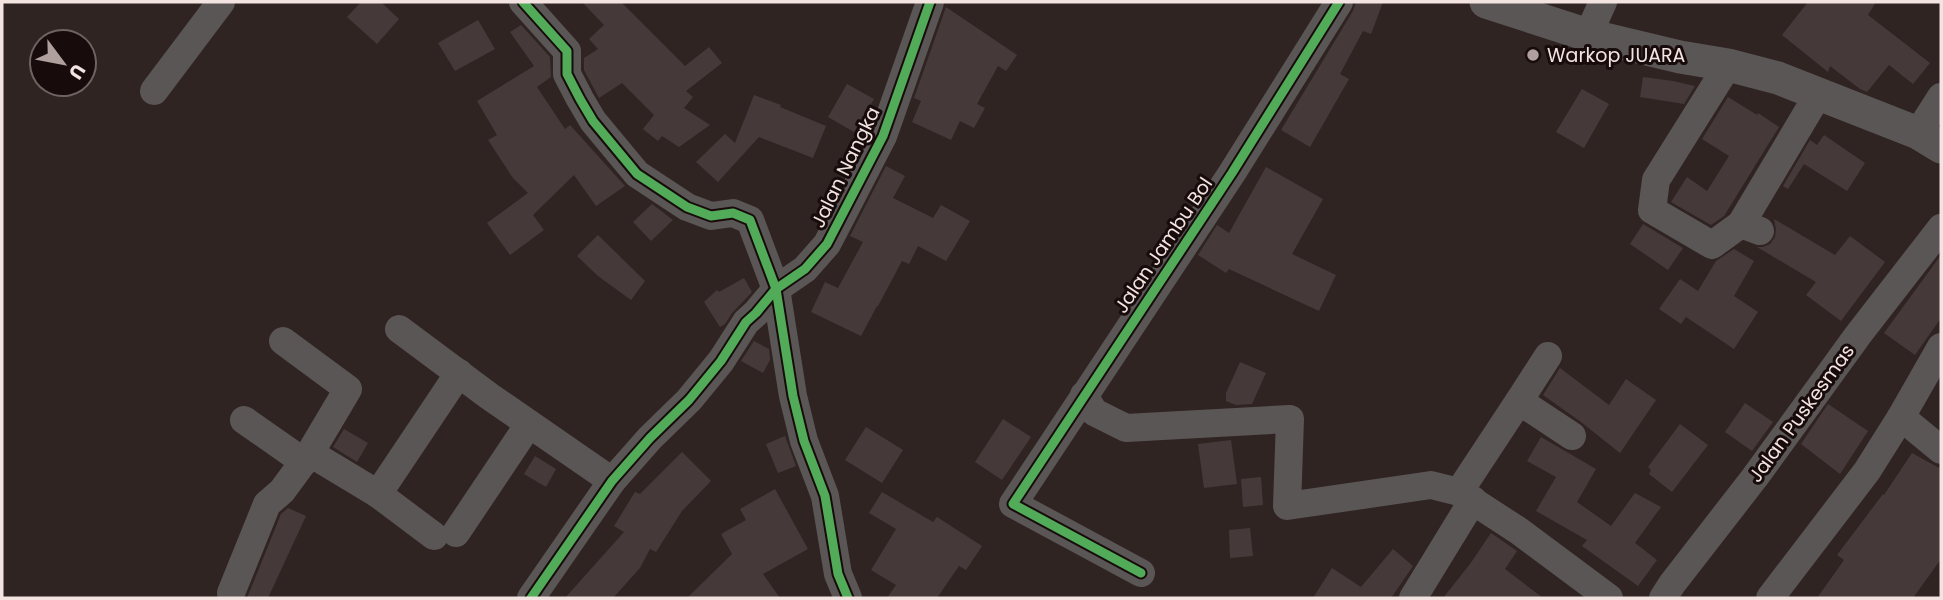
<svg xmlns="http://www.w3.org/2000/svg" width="1943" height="600" font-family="Poppins,sans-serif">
<rect width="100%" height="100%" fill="#302423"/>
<g fill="#453a39">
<path d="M361,2H381L399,19L377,44L347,17Z"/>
<path d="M582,2H621L685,66L709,47L722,63L686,91L693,97L684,108L710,125L679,147L662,136L658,141L643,129L654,115L622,83L599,98L584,70V58L598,49L589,39L604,25Z"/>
<path d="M1356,2H1383L1371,34L1363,31L1340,74L1349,79L1310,147L1281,130L1353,11Z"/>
<path d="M1808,2H1876L1868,15L1930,63L1913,84L1889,65L1867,92L1860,89L1830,66L1828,72L1782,35Z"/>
<path d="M946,7L1017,55L1006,71L998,66L977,104L985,108L974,128L960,121L951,140L912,122L921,101L914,98Z"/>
<path d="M478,20L495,49L455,71L438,43Z"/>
<path d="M521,25L550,57L551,77L537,87L565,129L570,125L625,186L596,206L574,175L533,215L544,230L510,255L487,223L528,193L513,178L488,140L497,135L477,101L534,66L510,32Z"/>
<path d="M1643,77L1673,81L1695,86L1684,104L1640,97Z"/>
<path d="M847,84L874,99L854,132L828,117Z"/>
<path d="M1582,89L1609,104L1584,148L1556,132Z"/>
<path d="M754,95L781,105L780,107L826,126L813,158L759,137L718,182L696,162L725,134L735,143Z"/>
<path d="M1728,97L1757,115L1758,113L1779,127L1724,216L1711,225L1671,202L1687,177L1707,191L1729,156L1702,139Z"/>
<path d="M1824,135L1865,163L1847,191L1804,164L1788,189L1783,186L1810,140L1817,145Z"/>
<path d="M886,166L905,176L893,198L933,218L941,205L970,221L946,261L918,246L909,264L902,261L878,306H877L861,336L811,312L825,282L838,288L863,242L850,236Z"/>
<path d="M1266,167L1323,199L1292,254L1336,275L1319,311L1229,269L1226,273L1198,255L1217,225L1229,233Z"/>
<path d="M652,204L673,220L651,241L633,222Z"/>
<path d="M1774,219L1835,255L1850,236L1885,262L1841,321L1806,295L1816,282L1757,247H1763L1770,244L1775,237L1776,229Z"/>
<path d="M1643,224L1683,248L1668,270L1630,244Z"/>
<path d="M598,235L645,281L631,300L598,276L577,256Z"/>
<path d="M1734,249L1754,261L1734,296L1758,312L1734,349L1686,317L1681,324L1659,309L1680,279L1698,291L1716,261Z"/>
<path d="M1941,255V318L1915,355L1884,333Z"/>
<path d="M744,278L752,292L732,313L725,324L720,327L704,302L717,290L719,292Z"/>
<path d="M754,341L769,349L770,360L763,373L741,361Z"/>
<path d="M1240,362L1266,373L1252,404L1236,405L1226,401V393Z"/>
<path d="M1560,368L1609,405L1626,379L1656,400L1620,453L1581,422L1543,395Z"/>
<path d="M1745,403L1773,422L1752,451L1725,432Z"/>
<path d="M1828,404L1868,431L1840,474L1801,444Z"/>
<path d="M1003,419L1031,437L1002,480L975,462Z"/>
<path d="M1680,424L1708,445L1672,492L1649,474L1651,470L1648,467Z"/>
<path d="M866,427L903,450L882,483L845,460Z"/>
<path d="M344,429L368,443L357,462L333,447Z"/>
<path d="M785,436L796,466L778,473L766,444Z"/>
<path d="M1541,437L1596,469L1577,502L1611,526L1635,493L1661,507L1635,543L1657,560L1638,586L1582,546L1587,540L1536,511L1556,477L1527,461Z"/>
<path d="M1231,440L1237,484L1204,488L1198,444Z"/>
<path d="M682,452L711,481L682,511L656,552L650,549L640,568L613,598H565L624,532L614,526L635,492L640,494Z"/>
<path d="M1912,453L1941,469V559L1913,598H1817L1844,560L1837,555L1883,494L1884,495Z"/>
<path d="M535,456L556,469L546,487L524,474Z"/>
<path d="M1261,477L1263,505L1243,507L1241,479Z"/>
<path d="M775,489L808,549L763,574L780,598H687L732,554L721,534L746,520L740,509Z"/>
<path d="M882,492L933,522L937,517L982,546L966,570L959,566L937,598H887L896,585L871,570L896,529L869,513Z"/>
<path d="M288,508L306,516L268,598H247L281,514Z"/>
<path d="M1250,528L1253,556L1230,558L1229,530Z"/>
<path d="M1491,533L1517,551L1505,569L1543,598H1443L1470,564Z"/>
<path d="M1393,549L1413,566L1391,598H1313L1332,568L1361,587Z"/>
</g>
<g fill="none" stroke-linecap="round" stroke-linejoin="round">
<g stroke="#5b5656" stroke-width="28">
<path d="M523,2L567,51V74L580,99L593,121L637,174L687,207L711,216L733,213L750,220L776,289L793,396L804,441L825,496L838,574L848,598"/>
<path d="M1588,35L1603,2"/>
<path d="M1728,65L1656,180L1652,210L1712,245L1741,224"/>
<path d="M154,91L221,2"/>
<path d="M1918,133L1941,97"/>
<path d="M1760,231L1741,224L1819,93"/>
<path d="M399,329L489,396L612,481"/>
<path d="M283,341L348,389L310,453L378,494"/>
<path d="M1548,356L1519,401L1572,436"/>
<path d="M1084,395L1094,412L1126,428L1290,419L1287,506L1431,485L1459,492L1519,531L1609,598"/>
<path d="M1901,417L1941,450"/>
<path d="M244,420L304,462"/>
<path d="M1459,492L1519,401"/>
<path d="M456,533L529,424"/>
<path d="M434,536L378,494L459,373"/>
<path d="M1141,573L1013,504L1232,173L1339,2"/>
<path d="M231,593L267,504L282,491L310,453"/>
<path d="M531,598L612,481L650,438L689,400L721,361L746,322L756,313L776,289L805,269L827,244L883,136L930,2"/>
<path d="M1413,598L1473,500"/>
<path d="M1663,598L1672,584L1755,477L1858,335L1941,228"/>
<path d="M1770,598L1867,471L1901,417L1941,347"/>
</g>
<path stroke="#5b5656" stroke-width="33" d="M1486,2L1588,35L1680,57L1728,65L1778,78L1918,133L1941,147"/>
<g stroke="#170c0b" stroke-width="13">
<g id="cycleway">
<path d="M523,2L567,51V74L580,99L593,121L637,174L687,207L711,216L733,213L750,220L776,289L793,396L804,441L825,496L838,574L848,598"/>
<path d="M1141,573L1013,504L1232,173L1339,2"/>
<path d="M531,598L612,481L650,438L689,400L721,361L746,322L756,313L776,289L805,269L827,244L883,136L930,2"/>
</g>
</g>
<use href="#cycleway" stroke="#51ab58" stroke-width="9"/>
</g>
<circle fill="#afa09e" stroke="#170c0b" stroke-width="2.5" cx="1533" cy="55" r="7"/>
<g text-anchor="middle" stroke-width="6" stroke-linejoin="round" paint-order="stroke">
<g font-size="19" fill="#f3e3e1" stroke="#170c0b" text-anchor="start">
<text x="1547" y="62">Warkop JUARA</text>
</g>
<g font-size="19" fill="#f3e3e1" stroke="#170c0b">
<text transform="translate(845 167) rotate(-64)" y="7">Jalan Nangka</text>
<text transform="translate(1163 245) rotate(-56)" y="7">Jalan Jambu Bol</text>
<text transform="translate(1801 413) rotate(-54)" y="7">Jalan Puskesmas</text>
</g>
</g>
<rect width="1943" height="600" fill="none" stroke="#f3e3e1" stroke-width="7"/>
<g transform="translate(63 63) rotate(122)"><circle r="33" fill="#170c0b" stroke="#6f6261" stroke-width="2"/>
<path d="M0-5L12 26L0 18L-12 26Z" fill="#afa09e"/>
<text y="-10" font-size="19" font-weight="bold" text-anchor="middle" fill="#f3e3e1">U</text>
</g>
</svg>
